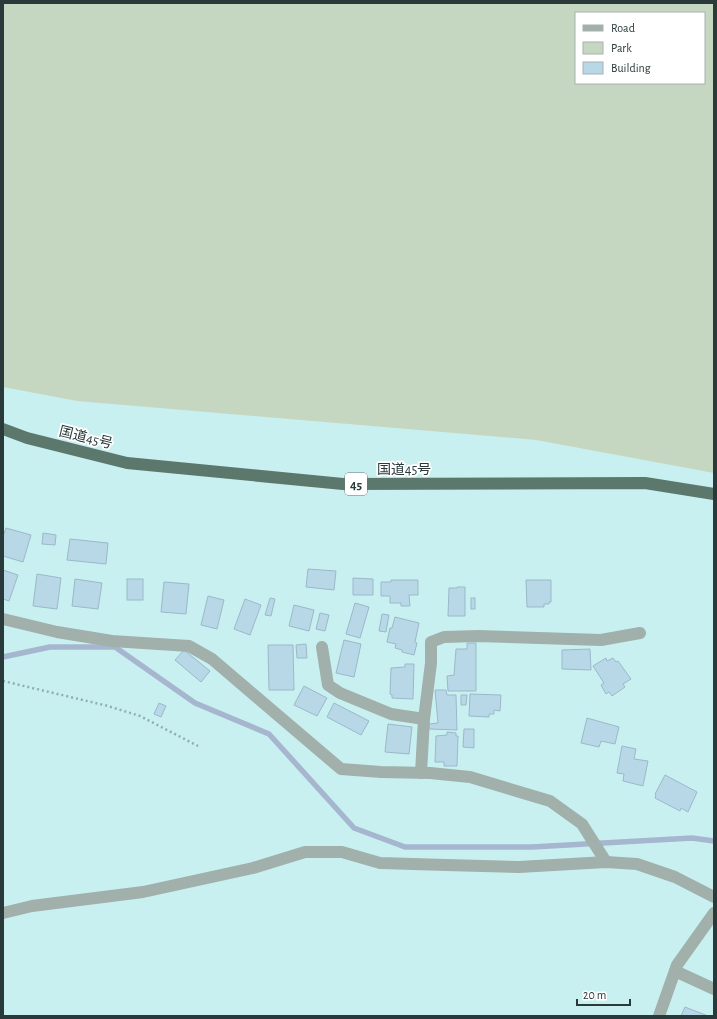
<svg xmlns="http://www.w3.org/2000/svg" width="717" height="1019" font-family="'Alegreya Sans','Noto Sans JP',sans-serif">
<rect width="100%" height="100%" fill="#c9f0f1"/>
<path fill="#c6d7c1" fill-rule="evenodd" d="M3,3H714V473L536,440L77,401L3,387ZM576,13H704V83H576Z"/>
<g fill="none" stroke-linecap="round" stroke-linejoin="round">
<path stroke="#a6b6cf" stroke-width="5.5" d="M3,657L50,647H115L195,703L269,734L354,828L405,847H532L692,838L714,841"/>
</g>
<g fill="#b8d8e8" stroke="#9ab9c8">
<path d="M6,528L31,535L23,562L3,556V537Z"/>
<path d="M43,533L56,535L55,545L42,544Z"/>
<path d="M70,539L108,543L106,564L67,560Z"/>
<path d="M308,569L336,571L334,590L306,587Z"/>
<path d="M3,570L18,575L9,601L3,599Z"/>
<path d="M37,574L61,578L57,609L33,606Z"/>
<path d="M353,578L373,579V595H353Z"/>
<path d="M75,579L102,583L98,609L72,606Z"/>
<rect x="127" y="579" width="16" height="21"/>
<path d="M391,580H418V595H409L410,606H401V603H390V596H381V582H391Z"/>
<path d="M526,580H551V602H549V604H544V607H527Z"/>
<path d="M164,582L189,584L186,614L161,612Z"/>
<path d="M457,587H465V616H448L449,588H457Z"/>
<path d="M208,596L224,600L217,629L201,625Z"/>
<path d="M270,598L275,599L271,616L265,615Z"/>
<rect x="471" y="598" width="4" height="11"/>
<path d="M245,599L261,605L250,635L234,629Z"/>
<path d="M355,603L369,607L360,638L346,634Z"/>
<path d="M294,605L314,610L309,631L289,626Z"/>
<path d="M320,613L329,615L325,631L316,629Z"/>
<path d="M382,614L389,615L386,632L379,631Z"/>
<path d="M395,617L419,623L415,642L417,643L414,655L402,652V650L395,648L396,644L387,642L390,628H392Z"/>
<path d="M344,640L361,644L354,677L336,673Z"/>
<path d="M467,643H476V691H448L447,676L454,675L456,649H467Z"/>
<path d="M306,644L307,658H297L296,645Z"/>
<path d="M268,645H293L294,690H269Z"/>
<path d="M590,649L591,670L562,669V650Z"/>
<path d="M184,650L210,671L201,682L175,660Z"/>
<path d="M606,658L607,661L613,658L616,662L618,661L631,679L623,684L625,687L612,696L609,692L606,694L601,685L604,683L593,666Z"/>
<path d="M405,664H414L413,699L392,698V695L390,694L391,668L405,667Z"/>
<path d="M304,686L327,698L317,716L294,705Z"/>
<path d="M435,690H446L447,695H456L457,730L429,729V724L438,723Z"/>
<path d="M470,694L501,695L500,711L494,710V714H489V717L469,716Z"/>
<path d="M461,695H467L466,705H461Z"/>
<path d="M159,703L166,706L161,717L154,714Z"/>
<path d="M334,703L369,721L361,735L327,717Z"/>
<path d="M587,718L619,727L615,744L601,741L599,747L581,743Z"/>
<path d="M388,724L412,727L409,754L385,752Z"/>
<path d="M464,729H474V748L463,747Z"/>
<path d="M447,732L456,733V736H458L457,766H444V762H435L436,736L447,735Z"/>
<path d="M622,746L636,749L634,759L648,761L643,786L623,781L624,774L617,773Z"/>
<path d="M665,775L697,792L688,812L681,808L680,811L655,798L656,795L655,794Z"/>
<path d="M685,1007L708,1016H681Z"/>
</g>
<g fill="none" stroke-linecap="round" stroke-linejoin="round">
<path stroke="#90aeaf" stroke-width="2.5" stroke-dasharray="2 3" stroke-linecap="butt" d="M3,681L108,706L140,716L198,746"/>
<g stroke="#a1b0aa" stroke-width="12">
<path d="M3,619L57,632L112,641L189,646L212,659L341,769L381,772L430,773L470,777L550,801L582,824L606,862"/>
<path d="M322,647L328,685L340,693L391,714L424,719"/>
<path d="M421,773L424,719L431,663V642L444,637L478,636L601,640L640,633"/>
<path d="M3,913L32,906L143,892L253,868L305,852H342L380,863L446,865L519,867L606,862L637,864L675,877L714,897"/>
<path d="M675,971L714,989"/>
<path d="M659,1016L677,965L714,913"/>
</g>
<path stroke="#5c786d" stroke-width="12" d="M3,429L27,438L127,463L343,484L645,483L714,494"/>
</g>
<g text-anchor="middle" stroke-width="3.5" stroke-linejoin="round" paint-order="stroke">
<rect fill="#fff" stroke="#6a7475" stroke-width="1" x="345" y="473" width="22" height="22" rx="3"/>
<g font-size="13" font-weight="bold" fill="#2a393a">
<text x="356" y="489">45</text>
</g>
<g font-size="14" fill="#2a393a" stroke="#fff">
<text transform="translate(86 437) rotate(14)" y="5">国道45号</text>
<text x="404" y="474">国道45号</text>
</g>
</g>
<rect width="717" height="1019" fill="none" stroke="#2a393a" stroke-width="8"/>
<rect x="575" y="12" width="130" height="72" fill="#ffffff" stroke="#aab0b0"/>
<rect x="583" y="25" width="20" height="6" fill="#a1b0aa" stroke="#aab0b0"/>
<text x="611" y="32" font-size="12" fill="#2a393a">Road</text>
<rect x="583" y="42" width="20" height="12" fill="#c6d7c1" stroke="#aab0b0"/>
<text x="611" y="52" font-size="12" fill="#2a393a">Park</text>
<rect x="583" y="62" width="20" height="12" fill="#b8d8e8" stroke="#aab0b0"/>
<text x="611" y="72" font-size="12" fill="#2a393a">Building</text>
<path d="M577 999v6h53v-6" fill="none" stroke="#2a393a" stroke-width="2"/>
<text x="583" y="999" font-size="12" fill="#2a393a" stroke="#ffffff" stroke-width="3" paint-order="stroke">20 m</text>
</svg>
